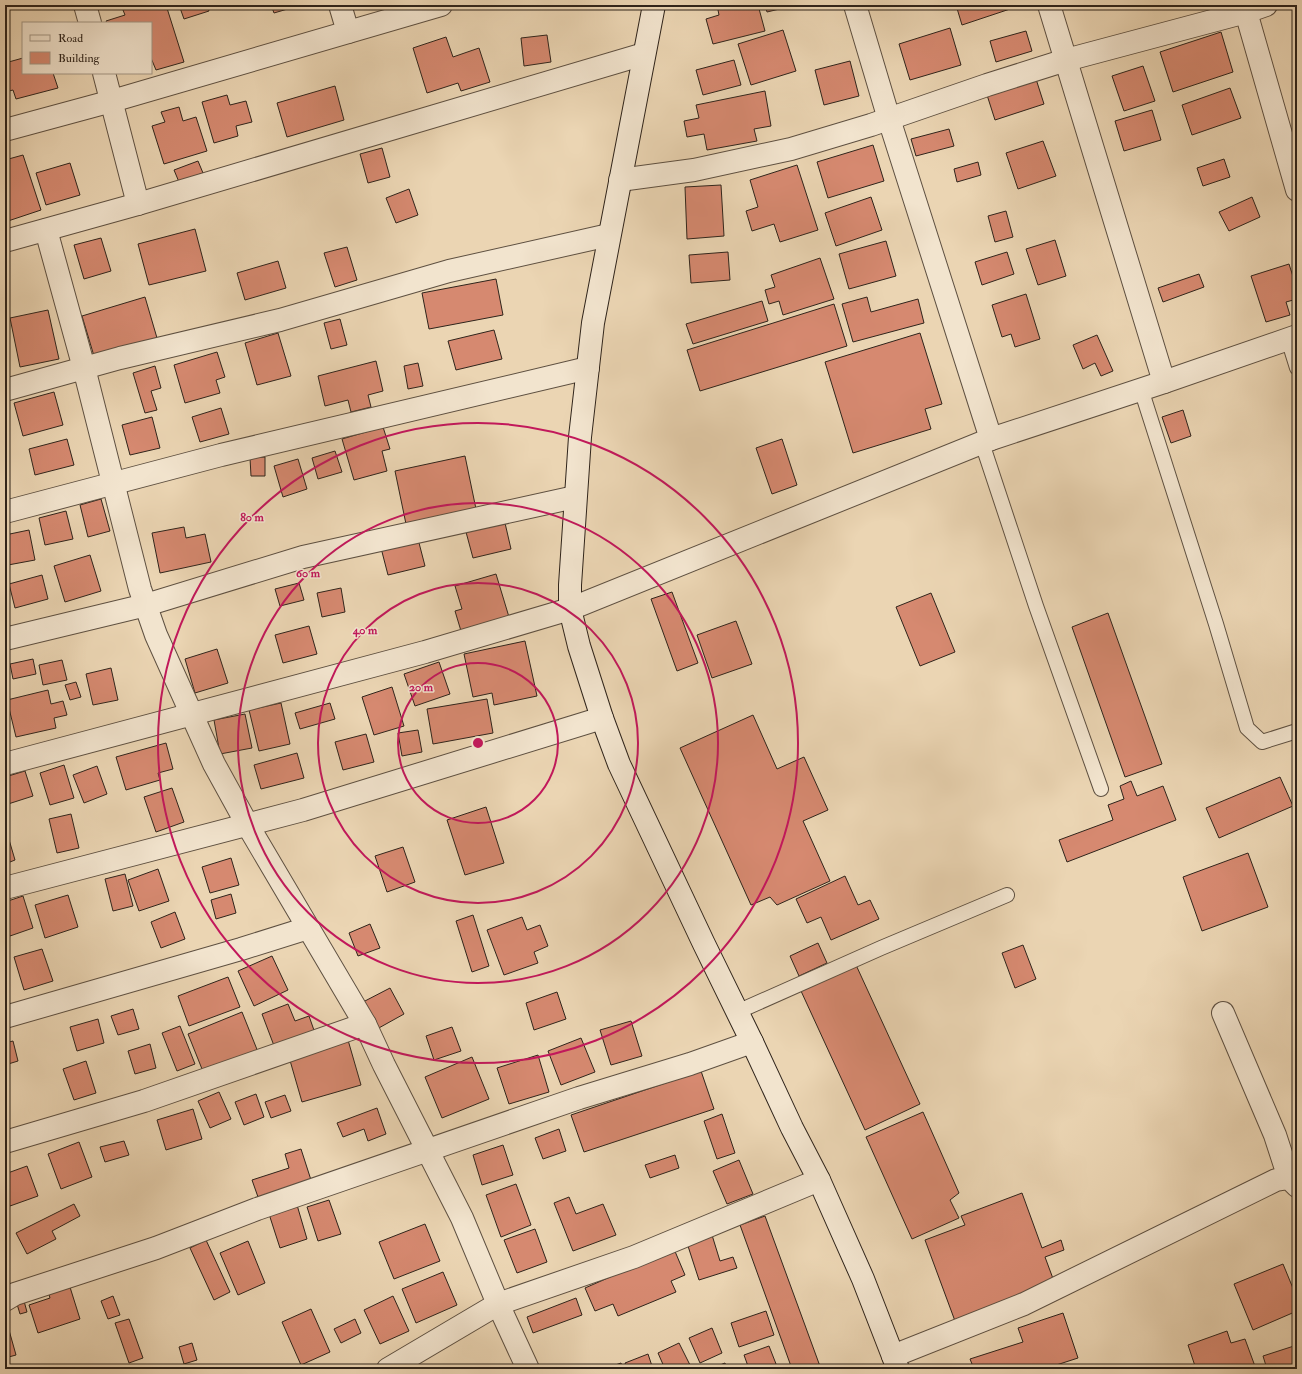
<svg xmlns="http://www.w3.org/2000/svg" width="1302" height="1374" font-family="'IM FELL Double Pica',serif">
<rect width="100%" height="100%" fill="#ebd5b3"/>
<filter id="stains"><feTurbulence type="fractalNoise" baseFrequency=".005" numOctaves="4"/><feColorMatrix values="0 0 0 0 .2 0 0 0 0 .09 0 0 0 0 .02 0 0 0 .5 -.17"/></filter>
<radialGradient id="worn" r=".72"><stop offset=".6" stop-color="#630" stop-opacity="0"/><stop offset="1" stop-color="#630" stop-opacity=".3"/></radialGradient>
<g fill="#d68970" stroke="#2f241b">
<path d="M121,5H166L184,62L156,70L151,58V23H107L106,21L125,15Z"/>
<path d="M179,5H207L209,11L184,19Z"/>
<path d="M271,5H301L274,13Z"/>
<path d="M717,5H758L765,31L713,44L706,19L719,15Z"/>
<path d="M765,5H796L767,12Z"/>
<path d="M956,5H1012L1013,8L962,25Z"/>
<path d="M950,28L961,65L910,80L899,44Z"/>
<path d="M783,30L796,71L751,85L738,44Z"/>
<path d="M1026,31L1032,51L996,62L990,41Z"/>
<path d="M1221,32L1233,72L1173,92L1160,52Z"/>
<path d="M547,35L551,62L524,66L521,38Z"/>
<path d="M446,37L453,57L479,48L490,82L461,91L458,83L427,93L413,48Z"/>
<path d="M23,58V73H53L58,88L16,99L13,90L5,92V63Z"/>
<path d="M734,60L741,85L703,95L696,70Z"/>
<path d="M850,61L859,96L824,105L815,70Z"/>
<path d="M1143,66L1155,101L1124,111L1112,76Z"/>
<path d="M1036,79L1044,104L995,120L987,95Z"/>
<path d="M335,86L344,120L287,137L277,103Z"/>
<path d="M1230,88L1241,118L1192,135L1182,105Z"/>
<path d="M765,91L771,126L754,129L757,141L707,150L704,134L687,137L684,121L699,118L696,105Z"/>
<path d="M227,95L230,105L246,101L252,122L236,126L238,136L214,143L202,102Z"/>
<path d="M179,107L183,121L196,117L207,151L164,164L152,126L165,122L161,112Z"/>
<path d="M1152,110L1161,140L1124,151L1115,121Z"/>
<path d="M949,129L954,146L916,156L911,139Z"/>
<path d="M1043,141L1056,176L1018,189L1006,153Z"/>
<path d="M873,145L884,181L828,198L817,162Z"/>
<path d="M382,148L390,177L368,183L360,154Z"/>
<path d="M23,155L41,210L5,222V160Z"/>
<path d="M1224,159L1230,177L1203,186L1197,168Z"/>
<path d="M198,161L203,173L179,182L174,170Z"/>
<path d="M978,162L981,175L957,182L954,169Z"/>
<path d="M70,163L80,195L46,205L36,173Z"/>
<path d="M797,165L818,230L780,242L774,224L752,231L746,211L758,207L750,180Z"/>
<path d="M721,185L724,236L687,239L685,187Z"/>
<path d="M409,189L418,215L396,223L386,198Z"/>
<path d="M871,197L882,230L836,246L825,213Z"/>
<path d="M1252,197L1260,217L1229,231L1219,212Z"/>
<path d="M1006,211L1013,237L995,242L988,216Z"/>
<path d="M195,229L206,271L149,285L138,244Z"/>
<path d="M101,238L111,271L84,279L74,245Z"/>
<path d="M1055,240L1066,276L1038,285L1026,249Z"/>
<path d="M886,241L896,276L849,289L839,254Z"/>
<path d="M347,247L357,280L335,287L324,253Z"/>
<path d="M728,252L730,280L691,283L689,255Z"/>
<path d="M1007,252L1014,274L982,285L975,262Z"/>
<path d="M820,258L834,299L783,315L779,301L769,304L765,290L775,287L771,275Z"/>
<path d="M278,261L286,288L245,300L237,273Z"/>
<path d="M1289,264L1297,289V299L1286,302L1290,315L1266,322L1251,276Z"/>
<path d="M1199,274L1204,287L1163,302L1158,288Z"/>
<path d="M496,279L503,315L429,329L422,293Z"/>
<path d="M1026,294L1040,339L1015,347L1011,334L1002,337L992,305Z"/>
<path d="M145,297L157,338L94,356L82,316Z"/>
<path d="M867,297L871,312L918,299L924,323L853,342L842,304Z"/>
<path d="M762,301L768,321L693,344L686,324Z"/>
<path d="M834,304L847,346L700,391L687,350Z"/>
<path d="M48,310L59,359L20,367L10,318Z"/>
<path d="M340,319L347,345L331,349L324,323Z"/>
<path d="M494,330L502,359L456,370L448,341Z"/>
<path d="M278,333L291,376L257,385L245,343Z"/>
<path d="M920,333L942,404L925,409L931,429L853,453L825,362Z"/>
<path d="M1097,335L1113,371L1101,376L1095,363L1083,369L1073,345Z"/>
<path d="M217,352L225,377L216,380L220,393L185,403L174,365Z"/>
<path d="M376,361L383,391L368,395L371,407L351,412L348,400L325,406L318,376Z"/>
<path d="M418,363L423,386L408,389L404,366Z"/>
<path d="M155,366L161,388L151,391L157,410L145,413L133,373Z"/>
<path d="M54,392L63,425L23,436L14,403Z"/>
<path d="M221,408L229,434L200,442L192,417Z"/>
<path d="M1183,410L1191,436L1171,443L1162,417Z"/>
<path d="M152,417L160,448L130,455L122,425Z"/>
<path d="M383,427L390,449L382,451L387,471L354,480L342,439Z"/>
<path d="M67,439L74,465L35,475L29,449Z"/>
<path d="M782,439L797,485L772,494L756,448Z"/>
<path d="M335,451L342,472L318,479L312,458Z"/>
<path d="M465,456L476,509L406,524L395,471Z"/>
<path d="M265,457V476H251L250,458Z"/>
<path d="M298,459L307,489L283,497L274,466Z"/>
<path d="M101,499L110,531L88,537L80,505Z"/>
<path d="M66,511L73,539L45,545L39,518Z"/>
<path d="M505,523L511,549L473,558L466,532Z"/>
<path d="M184,527L186,538L205,534L211,562L160,573L152,533Z"/>
<path d="M29,530L35,560L8,565L5,551V535Z"/>
<path d="M418,539L425,566L388,575L381,548Z"/>
<path d="M90,555L101,591L65,602L54,566Z"/>
<path d="M496,574L509,617L461,631L455,611L462,609L455,586Z"/>
<path d="M42,575L48,599L15,608L9,584Z"/>
<path d="M299,583L304,600L280,606L275,589Z"/>
<path d="M341,588L345,612L322,617L317,593Z"/>
<path d="M672,592L698,663L677,671L651,599Z"/>
<path d="M931,593L955,652L920,666L896,607Z"/>
<path d="M1108,613L1162,764L1125,777L1072,627Z"/>
<path d="M736,621L752,664L712,678L697,635Z"/>
<path d="M309,626L317,654L283,663L275,635Z"/>
<path d="M525,641L537,696L494,705L492,693L473,697L464,654Z"/>
<path d="M217,649L228,683L195,693L185,659Z"/>
<path d="M33,659L36,674L13,679L10,664Z"/>
<path d="M62,660L67,680L43,685L39,665Z"/>
<path d="M439,662L450,694L415,706L404,674Z"/>
<path d="M111,668L118,700L93,705L86,674Z"/>
<path d="M76,682L81,697L70,700L65,685Z"/>
<path d="M392,687L404,726L374,735L362,697Z"/>
<path d="M48,690L51,704L63,701L67,715L54,718L56,728L16,737L7,700Z"/>
<path d="M487,699L493,733L433,744L427,709Z"/>
<path d="M281,703L290,744L259,751L249,710Z"/>
<path d="M330,703L335,719L300,729L295,713Z"/>
<path d="M245,714L252,748L220,754L214,720Z"/>
<path d="M753,715L777,769L804,757L828,810L803,821L830,881L777,905L770,897L751,905L680,748Z"/>
<path d="M418,730L422,752L402,756L398,733Z"/>
<path d="M366,734L374,762L343,770L335,742Z"/>
<path d="M166,743L173,769L158,773L160,780L126,790L116,757Z"/>
<path d="M297,753L304,778L261,789L254,765Z"/>
<path d="M64,765L74,798L50,805L40,773Z"/>
<path d="M97,766L107,794L84,803L73,775Z"/>
<path d="M25,771L33,796L5,805V777Z"/>
<path d="M1280,777L1293,806L1219,838L1206,808Z"/>
<path d="M1131,781L1137,796L1163,786L1176,820L1067,862L1059,840L1113,820L1108,805L1124,799L1120,786Z"/>
<path d="M172,788L184,822L156,832L144,797Z"/>
<path d="M486,807L504,863L465,875L447,820Z"/>
<path d="M71,814L79,848L57,853L49,819Z"/>
<path d="M5,826L15,860L5,864Z"/>
<path d="M403,847L415,882L387,892L375,856Z"/>
<path d="M1248,853L1268,907L1202,931L1183,877Z"/>
<path d="M231,858L239,885L210,893L202,867Z"/>
<path d="M158,869L169,901L139,911L128,880Z"/>
<path d="M125,874L133,906L113,911L105,879Z"/>
<path d="M845,876L858,905L870,900L879,919L831,940L821,917L807,923L796,899Z"/>
<path d="M231,894L236,913L216,919L211,900Z"/>
<path d="M68,895L78,927L45,938L35,905Z"/>
<path d="M23,896L33,928L10,936L5,922V902Z"/>
<path d="M175,912L185,939L161,948L151,922Z"/>
<path d="M473,915L489,966L472,972L456,921Z"/>
<path d="M522,917L527,930L540,925L548,946L534,952L538,963L504,975L487,930Z"/>
<path d="M370,924L380,948L358,956L349,933Z"/>
<path d="M818,943L827,963L799,976L790,956Z"/>
<path d="M1023,945L1036,979L1015,988L1002,953Z"/>
<path d="M42,949L53,981L24,990L14,957Z"/>
<path d="M272,956L288,990L254,1006L238,971Z"/>
<path d="M856,965L920,1104L865,1130L801,991Z"/>
<path d="M228,977L240,1007L189,1026L178,996Z"/>
<path d="M390,988L404,1014L377,1029L363,1002Z"/>
<path d="M557,992L566,1019L534,1030L526,1003Z"/>
<path d="M288,1004L295,1021L309,1016L316,1036L276,1051L262,1014Z"/>
<path d="M133,1009L139,1029L118,1035L111,1016Z"/>
<path d="M242,1012L258,1052L204,1074L188,1034Z"/>
<path d="M98,1019L104,1043L77,1051L70,1027Z"/>
<path d="M631,1021L642,1056L611,1065L600,1030Z"/>
<path d="M180,1026L195,1064L177,1071L162,1033Z"/>
<path d="M452,1027L461,1051L434,1060L426,1036Z"/>
<path d="M581,1038L595,1072L561,1085L548,1051Z"/>
<path d="M348,1040L361,1085L302,1102L289,1057Z"/>
<path d="M13,1041L18,1061L5,1065V1043Z"/>
<path d="M150,1044L156,1068L135,1074L128,1051Z"/>
<path d="M538,1055L549,1092L509,1104L497,1068Z"/>
<path d="M472,1057L489,1099L442,1118L425,1077Z"/>
<path d="M86,1061L96,1093L74,1100L63,1069Z"/>
<path d="M701,1071L714,1109L584,1152L571,1115Z"/>
<path d="M219,1092L231,1119L210,1128L198,1101Z"/>
<path d="M256,1094L264,1117L244,1125L235,1102Z"/>
<path d="M285,1095L291,1111L271,1118L265,1102Z"/>
<path d="M377,1108L386,1134L368,1141L364,1129L343,1137L337,1123Z"/>
<path d="M193,1109L202,1139L166,1150L157,1120Z"/>
<path d="M923,1112L959,1193L950,1200L959,1218L912,1239L866,1137Z"/>
<path d="M722,1114L735,1153L717,1159L704,1121Z"/>
<path d="M559,1129L566,1151L543,1159L535,1138Z"/>
<path d="M124,1141L129,1155L105,1162L100,1147Z"/>
<path d="M79,1142L92,1177L61,1189L48,1154Z"/>
<path d="M503,1145L513,1175L482,1185L473,1155Z"/>
<path d="M301,1149L311,1180L258,1197L252,1180L289,1168L285,1154Z"/>
<path d="M675,1155L679,1168L650,1178L645,1165Z"/>
<path d="M739,1160L753,1194L727,1204L713,1171Z"/>
<path d="M27,1166L38,1196L10,1206L5,1192V1174Z"/>
<path d="M516,1184L531,1225L501,1237L486,1195Z"/>
<path d="M1022,1193L1042,1248L1061,1240L1064,1250L1045,1257L1055,1284L955,1321L925,1240L965,1225L961,1216Z"/>
<path d="M569,1197L576,1214L603,1204L616,1235L573,1251L554,1203Z"/>
<path d="M329,1200L341,1234L318,1241L307,1207Z"/>
<path d="M74,1204L80,1216L52,1231L56,1239L27,1254L16,1233Z"/>
<path d="M297,1205L307,1239L280,1248L269,1214Z"/>
<path d="M765,1216L821,1369H792L740,1225Z"/>
<path d="M425,1224L440,1261L394,1279L379,1242Z"/>
<path d="M535,1229L547,1262L517,1273L504,1240Z"/>
<path d="M712,1235L720,1261L733,1257L737,1268L699,1280L687,1243Z"/>
<path d="M206,1240L230,1292L214,1300L190,1248Z"/>
<path d="M248,1241L265,1283L238,1295L220,1253Z"/>
<path d="M674,1249L685,1275L671,1281L676,1292L618,1316L613,1304L595,1311L585,1288Z"/>
<path d="M1283,1264L1297,1298V1311L1253,1330L1234,1284Z"/>
<path d="M443,1272L457,1305L416,1323L402,1289Z"/>
<path d="M69,1284L80,1319L38,1333L29,1305L50,1298L48,1291Z"/>
<path d="M113,1296L120,1315L108,1319L101,1301Z"/>
<path d="M393,1296L409,1331L380,1344L364,1310Z"/>
<path d="M576,1298L582,1315L533,1333L527,1317Z"/>
<path d="M24,1301L27,1312L20,1314L17,1304Z"/>
<path d="M311,1309L330,1352L301,1365L282,1322Z"/>
<path d="M766,1311L774,1335L739,1347L731,1323Z"/>
<path d="M1063,1313L1078,1358L1044,1369H974L970,1359L1023,1342L1018,1328Z"/>
<path d="M129,1319L143,1358L129,1363L115,1323Z"/>
<path d="M355,1319L361,1333L341,1343L334,1329Z"/>
<path d="M5,1323H7L16,1355L5,1358Z"/>
<path d="M712,1328L722,1353L700,1363L689,1338Z"/>
<path d="M1227,1331L1231,1343L1245,1339L1256,1369H1196L1188,1345Z"/>
<path d="M192,1343L197,1360L184,1364L179,1347Z"/>
<path d="M679,1343L690,1365L682,1369H665L658,1353Z"/>
<path d="M1297,1345V1369H1267L1263,1356Z"/>
<path d="M769,1346L778,1369H749L744,1355Z"/>
<path d="M648,1354L653,1369H627L625,1363Z"/>
<path d="M621,1363L623,1369H604Z"/>
<path d="M725,1363L727,1369H710Z"/>
</g>
<g fill="none" stroke-linecap="round" stroke-linejoin="round">
<g stroke="#5e5041" stroke-width="16">
<g id="lane">
<path d="M1288,339L1297,368"/>
<path d="M1141,389L1216,624L1247,728L1262,742L1297,731"/>
<path d="M982,443L1036,606L1101,789"/>
<path d="M737,1012L881,948L1007,895"/>
</g>
</g>
<g stroke="#5e5041" stroke-width="24">
<g id="street">
<path d="M85,5L90,23"/>
<path d="M340,5L348,32"/>
<path d="M855,5L889,119L991,439"/>
<path d="M1049,5L1164,382"/>
<path d="M1244,5L1297,190"/>
<path d="M104,73L138,204"/>
<path d="M5,130L112,101L441,5"/>
<path d="M620,180L694,170L791,149L871,125L987,85L1066,60L1246,12L1266,5"/>
<path d="M46,230L84,368L140,589L156,635L214,764L247,824L365,1024L384,1065L462,1218L498,1304L528,1369"/>
<path d="M5,241L138,204L644,54"/>
<path d="M5,390L120,358L280,320L449,271L609,235"/>
<path d="M5,512L221,455L588,368"/>
<path d="M5,639L146,605L303,557L575,497"/>
<path d="M5,764L425,652L570,609L991,439L1164,382L1297,336"/>
<path d="M5,888L303,810L602,718"/>
<path d="M1223,1013L1275,1135L1289,1178L1297,1173"/>
<path d="M5,1017L241,949L308,928"/>
<path d="M5,1142L144,1101L365,1024"/>
<path d="M5,1300L15,1294L156,1248L257,1209L579,1098L690,1064L752,1042"/>
<path d="M893,1356L1024,1304L1276,1180L1289,1178L1297,1186"/>
<path d="M388,1369L498,1304L634,1257L819,1180"/>
</g>
</g>
<g stroke="#2f241b" stroke-width="24">
<path id="secondary" d="M654,5L593,323L580,437L570,585V609L579,646L602,718L619,764L704,944L752,1042L792,1128L819,1180L863,1279L898,1369"/>
</g>
<use href="#lane" stroke="#f2e4ce" stroke-width="14"/>
<use href="#street" stroke="#f2e4ce" stroke-width="22"/>
<use href="#secondary" stroke="#f2e4ce" stroke-width="22"/>
</g>
<g fill="none" stroke="#c2185b" stroke-width="2">
<circle cx="478" cy="743" r="80"/>
<circle cx="478" cy="743" r="160"/>
<circle cx="478" cy="743" r="240"/>
<circle cx="478" cy="743" r="320"/>
</g>
<circle cx="478" cy="743" r="6" fill="#c2185b" stroke="#f2e4ce" stroke-width="2"/>
<g font-size="12" text-anchor="middle" font-weight="bold" fill="#c2185b" stroke="#f2e4ce" stroke-width="3" stroke-linejoin="round" paint-order="stroke">
<text x="252" y="521">80 m</text>
<text x="308" y="577">60 m</text>
<text x="365" y="634">40 m</text>
<text x="421" y="691">20 m</text>
</g>
<rect width="1302" height="1374" fill="none" stroke="#ebd5b3" stroke-width="20"/>
<rect x="6" y="6" width="1290" height="1362" fill="none" stroke="#2f241b" stroke-width="2"/>
<rect x="10" y="10" width="1282" height="1354" fill="none" stroke="#2f241b"/>
<rect x="22" y="22" width="130" height="52" fill="#f2e4ce" stroke="#a49786"/>
<rect x="30" y="35" width="20" height="6" fill="#f2e4ce" stroke="#a49786"/>
<text x="58" y="42" font-size="12" fill="#2f241b">Road</text>
<rect x="30" y="52" width="20" height="12" fill="#d68970" stroke="#a49786"/>
<text x="58" y="62" font-size="12" fill="#2f241b">Building</text>
<rect width="100%" height="100%" filter="url(#stains)"/>
<rect width="100%" height="100%" fill="url(#worn)"/>
</svg>
